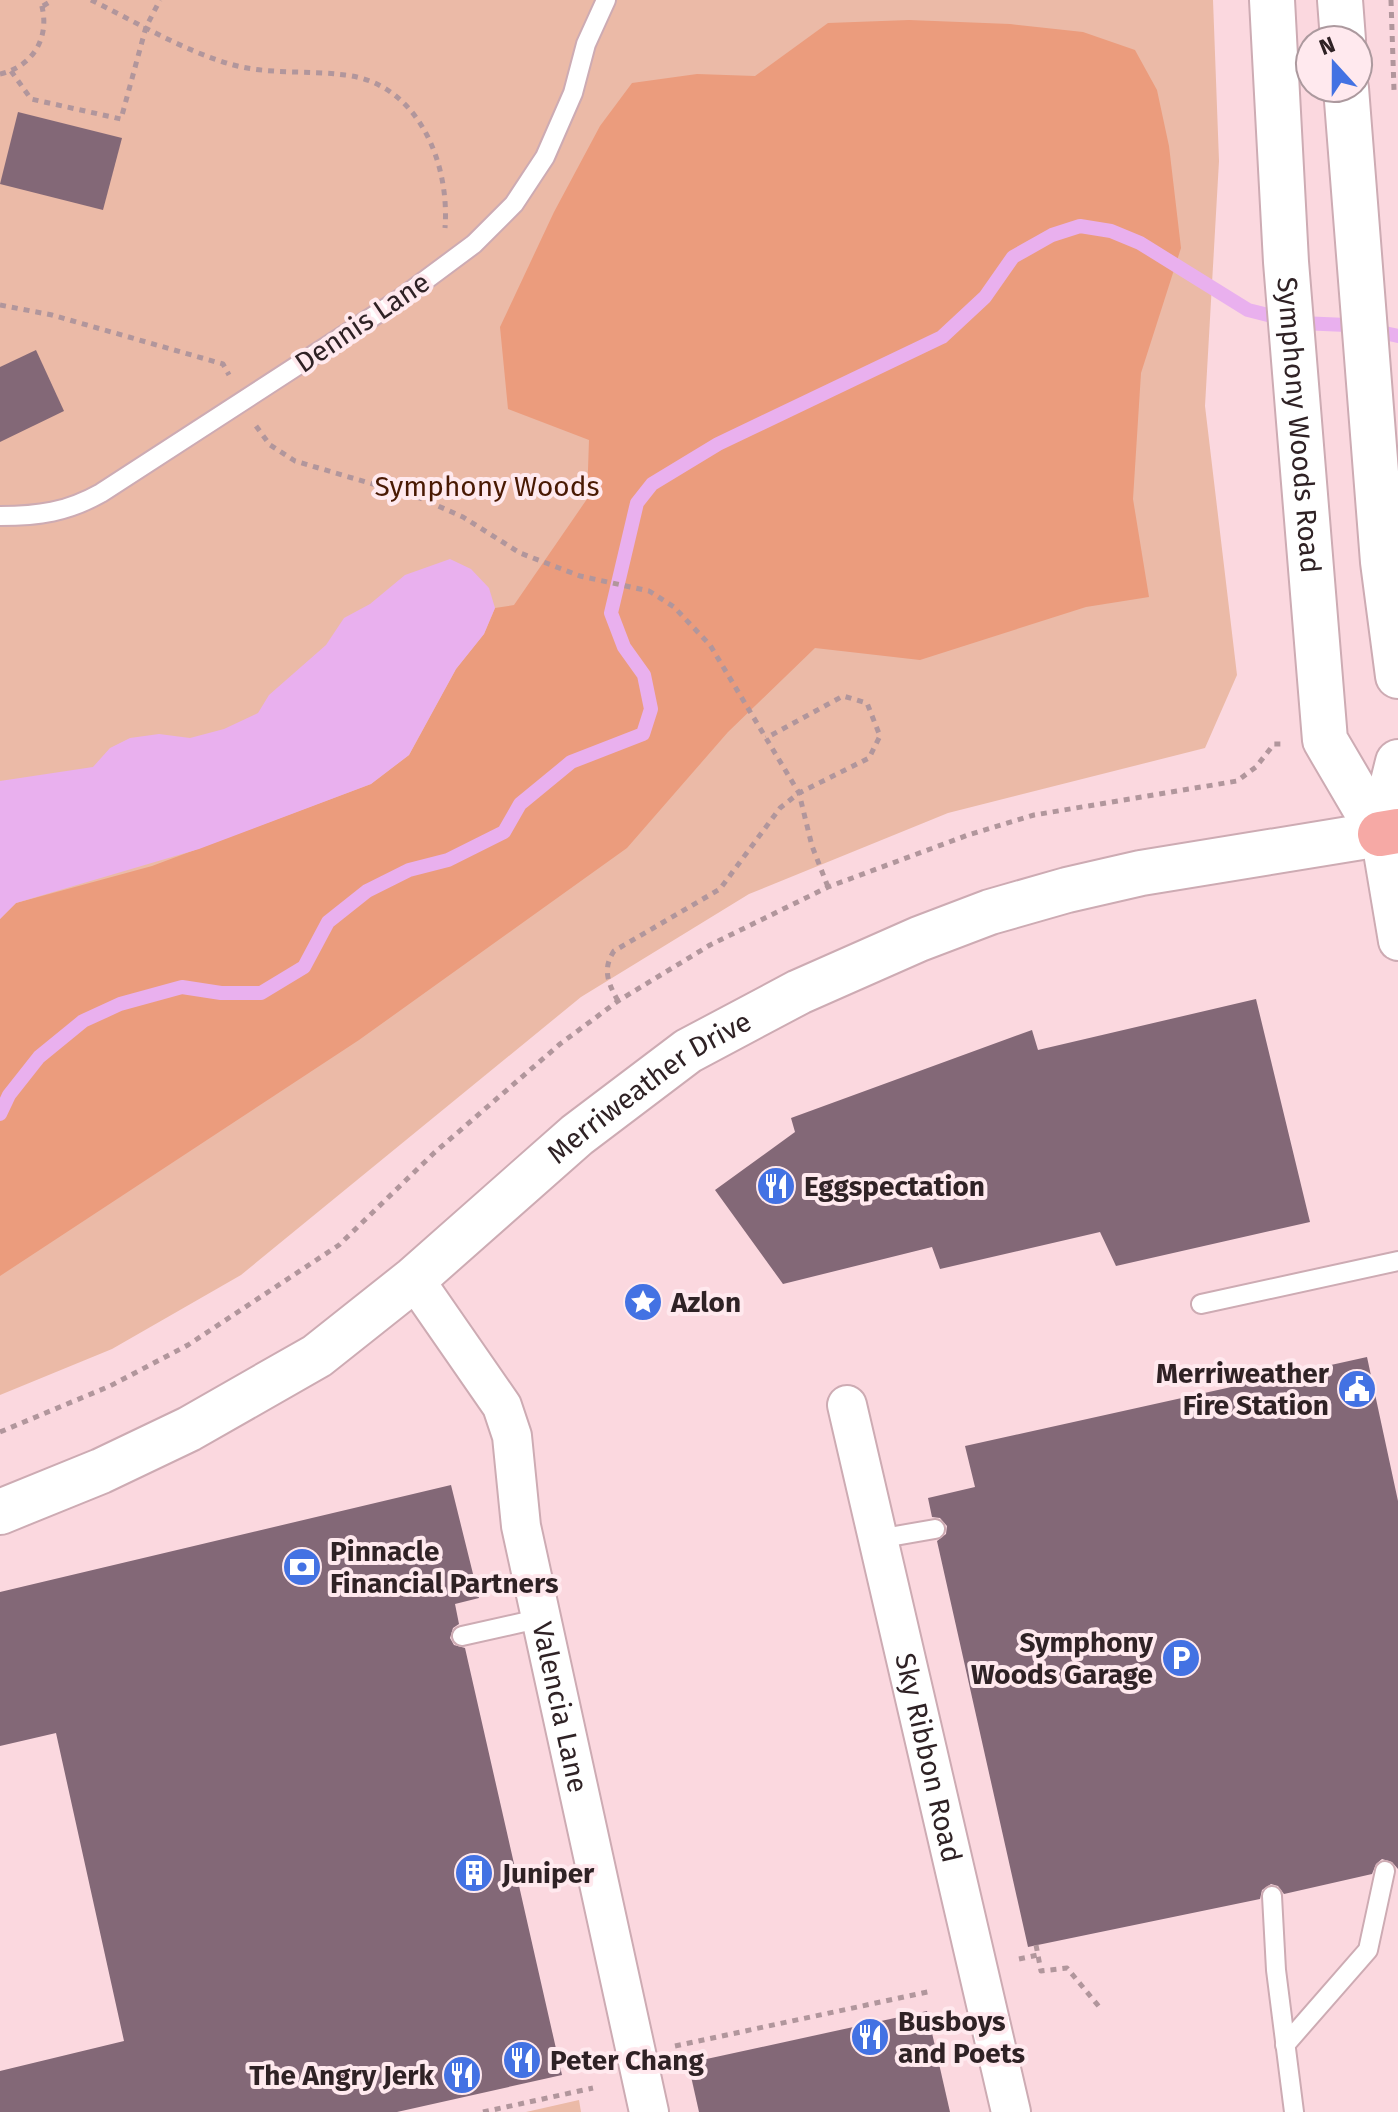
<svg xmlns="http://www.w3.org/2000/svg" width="1398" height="2112" font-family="'Fira Sans',sans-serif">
<rect width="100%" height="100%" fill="#fbd8df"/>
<g fill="#ebbaa7">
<path d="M0,0H1213L1219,161L1205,406L1237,675L1205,748L948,813L749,894L581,997L241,1275L112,1349L0,1395Z"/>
<path d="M579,2100L581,2112H526Z"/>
</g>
<path fill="#eb9c7d" d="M909,20L1010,24L1083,32L1135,50L1157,90L1169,146L1181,248L1141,373L1133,499L1149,597L1086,607L920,660L815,648L728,732L627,848L359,1040L0,1276V919L16,903L152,866L371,784L409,755L456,669L484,634L495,608L514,605L587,499L589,440L508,409L500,327L554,212L600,126L632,83L697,74L755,76L828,23Z"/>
<path fill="#e9b0ee" d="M450,559L471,569L489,588L495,608L484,634L456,669L409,755L371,784L199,849L16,903L0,919V781L93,767L110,748L130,738L159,734L190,738L224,729L258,713L269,695L326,645L344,618L370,604L405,575Z"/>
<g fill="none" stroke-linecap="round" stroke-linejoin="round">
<path stroke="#e9b0ee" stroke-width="14" d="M0,1114L9,1095L39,1057L83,1021L120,1004L182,987L221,993H261L304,967L328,922L367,891L409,870L448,860L504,832L520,804L571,762L643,734L651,709L644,675L624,647L611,613L637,503L652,484L718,444L942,337L985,297L1013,257L1052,235L1080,226L1111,231L1140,243L1248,310L1300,323L1347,325L1398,336"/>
</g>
<g fill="#836877">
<path d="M18,112L122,138L103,210L0,184Z"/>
<path d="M36,350L64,411L0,442V367Z"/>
<path d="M1256,999L1310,1222L1116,1266L1100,1232L940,1269L932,1247L783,1284L715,1190L795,1132L791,1118L1032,1030L1038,1050Z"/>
<path d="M1367,1357L1398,1501V1869L1392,1862L1382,1859L1376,1864L1372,1874L1284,1894L1278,1886L1271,1884L1262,1890L1260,1899L1028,1947L937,1541L946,1534L947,1526L940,1518L932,1517L928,1498L975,1487L965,1446Z"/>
<path d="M451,1485L479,1598L455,1604L459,1624L453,1628L450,1638L454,1645L465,1648L562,2075L397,2112H0V2071L124,2041L56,1733L0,1746V1592Z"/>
<path d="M927,2011L950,2112H699L688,2063Z"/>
</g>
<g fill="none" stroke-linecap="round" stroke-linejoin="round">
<g stroke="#cdabb3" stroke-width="22">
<g id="service">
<path d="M0,516C39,516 67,512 101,493L400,299L474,244L514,204L545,157L573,93L586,44L606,0"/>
<path d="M1201,1304L1398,1261"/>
<path d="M878,1539L935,1529"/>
<path d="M462,1636L542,1618"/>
<path d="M1272,1896L1276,1970L1294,2112"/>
<path d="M1285,2045L1368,1950L1385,1871"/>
</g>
</g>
<g stroke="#cdabb3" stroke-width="42">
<g id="minor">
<path d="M1380,834L1398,941"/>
<path id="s1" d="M414,1279L502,1406L512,1436L521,1526L649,2112"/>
<path id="s2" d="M847,1405L1011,2112"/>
</g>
</g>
<g stroke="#cdabb3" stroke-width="48">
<g id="tertiary">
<path id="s3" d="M1272,0L1286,262L1325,740L1380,834"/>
<path d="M1340,0L1343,40"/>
<path d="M1346,88L1383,562L1398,676"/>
<path d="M1380,834L1398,762"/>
<path id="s4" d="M0,1512L101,1471L189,1429L317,1356L414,1279L577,1135L688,1051L799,992L919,939L990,912L1067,890L1141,873L1380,834"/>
</g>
</g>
<g stroke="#b07a78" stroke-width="48">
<path id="motorway" d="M1380,834L1398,831"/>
</g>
<g stroke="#b1969c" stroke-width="5" stroke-dasharray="6 6" stroke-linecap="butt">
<path d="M91,0C136,22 182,50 230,64C266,75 308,70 345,75C418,83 450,163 445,228"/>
<path d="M1391,0L1394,90"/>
<path d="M43,6L53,0"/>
<path d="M11,71L31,99L121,119L146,27L160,0"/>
<path d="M0,74C35,66 52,34 40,0"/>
<path d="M0,305L52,315L223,364L229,375"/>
<path d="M256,426L270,445L295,461L420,498L463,517L520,553L580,576L649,591L674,607L710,645L799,793L812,846L828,887"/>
<path d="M618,1001C608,983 602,969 614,951L720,889L780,808L799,793L869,758L880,736L867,703L843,696L766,738"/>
<path d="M0,1432L110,1386L188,1345L339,1245L434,1153L560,1044L618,1001L710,945L828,887L968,835L1034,815L1237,781L1256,767L1274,744H1281"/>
<path d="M1036,1945L1041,1971L1067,1968L1101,2009"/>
<path d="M1019,1959L1038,1955"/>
<path d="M675,2046L932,1991"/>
<path d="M483,2112L593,2088"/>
</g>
<use href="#service" stroke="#fff" stroke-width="18"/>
<use href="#minor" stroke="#fff" stroke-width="38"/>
<use href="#tertiary" stroke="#fff" stroke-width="44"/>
<use href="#motorway" stroke="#f6a9a5" stroke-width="44"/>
</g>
<defs>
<g id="restaurant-disc" transform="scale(2)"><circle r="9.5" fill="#4372e3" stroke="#ffe9ee"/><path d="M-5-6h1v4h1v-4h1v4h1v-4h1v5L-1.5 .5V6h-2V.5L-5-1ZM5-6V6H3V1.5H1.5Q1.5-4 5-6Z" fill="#fff"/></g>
<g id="sight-disc" transform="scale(2)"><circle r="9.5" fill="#4372e3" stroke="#ffe9ee"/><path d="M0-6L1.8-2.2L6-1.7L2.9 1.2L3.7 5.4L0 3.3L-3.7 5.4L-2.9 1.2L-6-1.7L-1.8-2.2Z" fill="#fff"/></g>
<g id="civic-disc" transform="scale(2)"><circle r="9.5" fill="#4372e3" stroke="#ffe9ee"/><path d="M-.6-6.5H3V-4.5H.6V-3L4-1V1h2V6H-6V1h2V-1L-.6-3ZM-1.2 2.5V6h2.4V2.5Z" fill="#fff"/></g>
<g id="bank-disc" transform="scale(2)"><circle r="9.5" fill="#4372e3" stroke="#ffe9ee"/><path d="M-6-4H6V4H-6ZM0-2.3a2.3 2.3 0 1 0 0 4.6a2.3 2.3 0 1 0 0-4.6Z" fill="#fff"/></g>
<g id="parking-disc" transform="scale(2)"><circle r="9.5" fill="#4372e3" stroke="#ffe9ee"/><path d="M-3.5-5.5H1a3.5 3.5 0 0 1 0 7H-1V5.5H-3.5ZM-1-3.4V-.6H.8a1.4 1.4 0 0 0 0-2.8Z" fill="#fff"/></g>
<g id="building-disc" transform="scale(2)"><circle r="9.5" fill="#4372e3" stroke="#ffe9ee"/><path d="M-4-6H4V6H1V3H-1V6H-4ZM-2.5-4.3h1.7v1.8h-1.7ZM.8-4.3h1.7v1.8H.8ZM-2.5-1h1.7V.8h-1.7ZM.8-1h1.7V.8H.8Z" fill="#fff"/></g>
</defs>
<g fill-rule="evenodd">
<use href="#restaurant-disc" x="776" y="1186"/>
<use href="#sight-disc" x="643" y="1302"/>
<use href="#civic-disc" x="1357" y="1389"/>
<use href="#bank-disc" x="302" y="1567"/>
<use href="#parking-disc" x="1181" y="1658"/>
<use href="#building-disc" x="474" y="1873"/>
<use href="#restaurant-disc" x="870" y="2037"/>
<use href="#restaurant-disc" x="522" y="2060"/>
<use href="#restaurant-disc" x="462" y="2075"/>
</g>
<g text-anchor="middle" stroke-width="8" stroke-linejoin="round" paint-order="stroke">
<g font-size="28" fill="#2f2225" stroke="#ffe9ee">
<text transform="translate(362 322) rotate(-34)" y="10">Dennis Lane</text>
<text dy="10" stroke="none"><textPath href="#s3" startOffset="426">Symphony Woods Road</textPath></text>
<text dy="10" stroke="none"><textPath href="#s4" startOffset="782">Merriweather Drive</textPath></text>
<text dy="10" stroke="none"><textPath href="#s1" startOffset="462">Valencia Lane</textPath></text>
<text dy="10" stroke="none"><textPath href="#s2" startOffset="362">Sky Ribbon Road</textPath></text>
</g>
<g font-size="28" fill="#491903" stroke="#ffe9ee">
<text x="487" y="496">Symphony Woods</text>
</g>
<g font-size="28" font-weight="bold" fill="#2f2225" stroke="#ffe9ee" text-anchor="start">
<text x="804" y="1196">Eggspectation</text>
<text x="671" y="1312">Azlon</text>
<text x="1329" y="1383" text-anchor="end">Merriweather<tspan x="1329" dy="32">Fire Station</tspan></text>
<text x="330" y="1561">Pinnacle<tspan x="330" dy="32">Financial Partners</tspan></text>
<text x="1153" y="1652" text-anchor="end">Symphony<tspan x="1153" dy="32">Woods Garage</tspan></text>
<text x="502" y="1883">Juniper</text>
<text x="898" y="2031">Busboys<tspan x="898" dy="32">and Poets</tspan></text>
<text x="550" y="2070">Peter Chang</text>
<text x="434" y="2085" text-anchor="end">The Angry Jerk</text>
</g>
</g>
<g transform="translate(1334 64) rotate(339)"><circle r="38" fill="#ffe9ee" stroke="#ac999e" stroke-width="2"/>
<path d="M0-6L14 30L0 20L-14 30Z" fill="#4372e3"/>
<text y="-12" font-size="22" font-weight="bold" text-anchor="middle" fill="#2f2225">N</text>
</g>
</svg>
